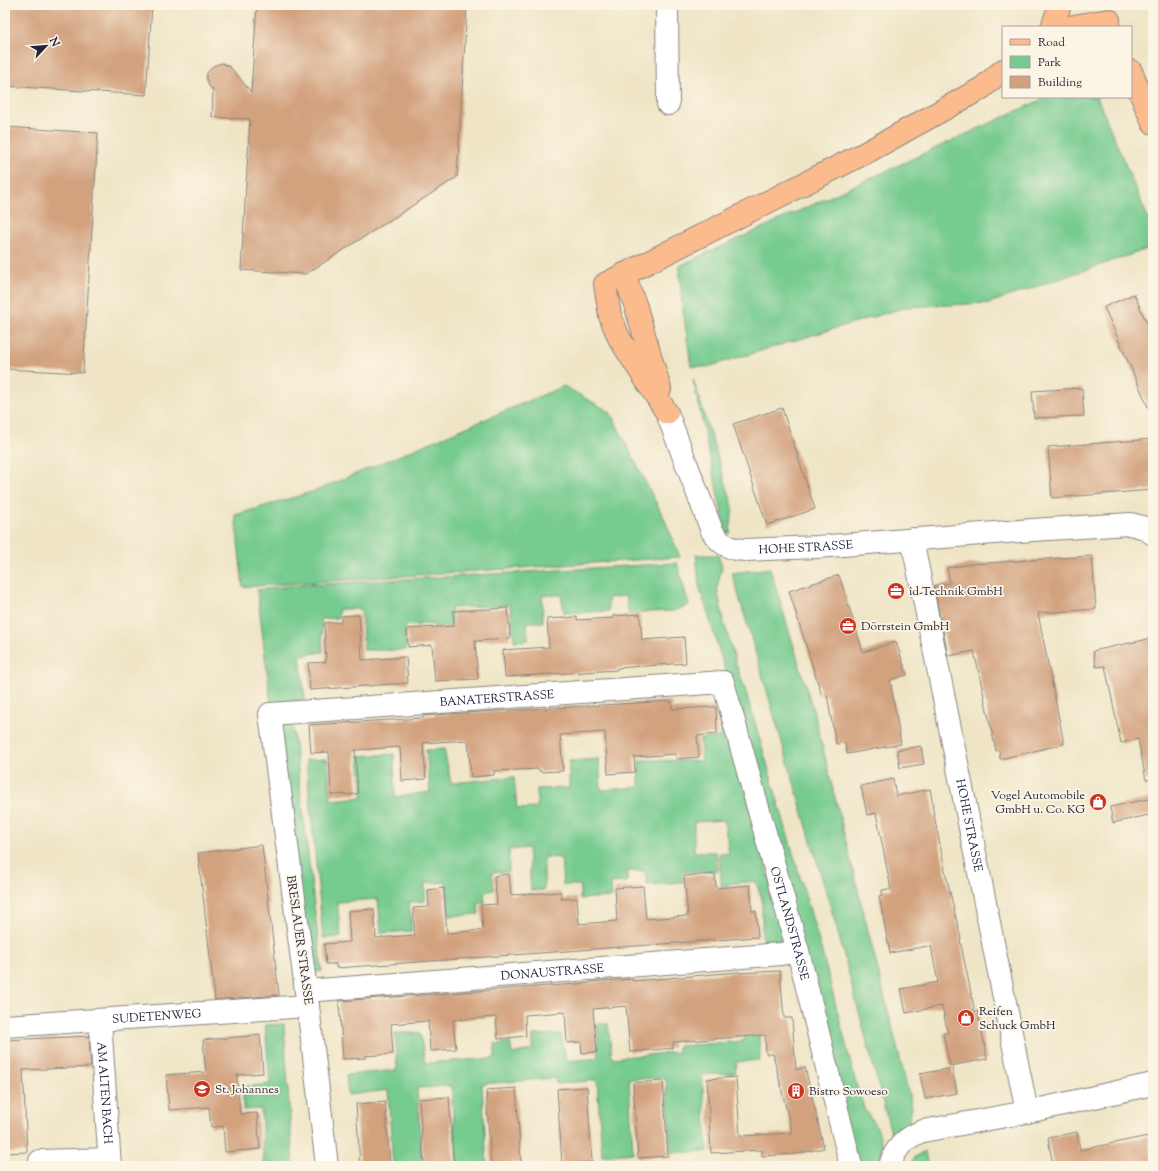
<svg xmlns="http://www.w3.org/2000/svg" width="1158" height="1171" font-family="'Sorts Mill Goudy',serif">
<rect width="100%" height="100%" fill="#fcf5e5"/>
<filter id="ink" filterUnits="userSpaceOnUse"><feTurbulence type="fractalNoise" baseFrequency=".025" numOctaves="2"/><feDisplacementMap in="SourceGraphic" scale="8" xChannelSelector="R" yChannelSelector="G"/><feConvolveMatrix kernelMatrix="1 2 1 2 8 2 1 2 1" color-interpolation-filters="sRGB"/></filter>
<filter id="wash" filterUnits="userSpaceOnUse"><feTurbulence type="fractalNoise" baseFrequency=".012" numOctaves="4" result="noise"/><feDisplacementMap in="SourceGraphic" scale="16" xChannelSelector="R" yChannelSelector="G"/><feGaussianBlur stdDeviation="0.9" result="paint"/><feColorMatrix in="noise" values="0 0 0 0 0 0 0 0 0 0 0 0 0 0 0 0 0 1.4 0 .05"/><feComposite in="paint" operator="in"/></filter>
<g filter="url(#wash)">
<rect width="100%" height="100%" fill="#efe5c6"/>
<g fill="#76cb8f" stroke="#4c7665">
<path d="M1047,97H1097L1153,230V247L989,303L906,307L707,367L691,366L682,303L679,266Z"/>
<path d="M693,379L733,506L730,533H726Z"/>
<path d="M564,386L610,412L664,518L680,557L243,587L235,515L315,491Z"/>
<path d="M696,555H718L722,567L717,587L724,623L738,670L746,692L822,952L857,1087L865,1110L877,1127L882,1143L880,1166H857L755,768L699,585Z"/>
<path d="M677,563L689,605L673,611L628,613L626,596L608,598V611L564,613L561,595H542L543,622H527L528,640L514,641L510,605L451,608L454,649L436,651L434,624L405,626L406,650H364L361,609H339L338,618L321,619L323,652L300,655L305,700L271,704L257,590L291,586Z"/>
<path d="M770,568L814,713L912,1107L909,1120L910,1126L896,1135L891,1133L837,929L732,573Z"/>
<path d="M718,706H722L784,931L777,948L762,949V898L755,881L727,884L730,907L723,906L719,853L729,854L724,820L694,822V852H716L718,871L681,872L683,882L647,885L645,871H627V882L611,883L612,897L580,899V885H563L561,858L544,857V890L531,891L528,848L509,850V872H492L494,890L484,892L485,903H478L479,914L449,916L446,882L425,883V901L409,902L412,931L381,933L378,899L337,902L341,937L323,938L306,760L327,759L331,800L363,797L359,756L394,754L395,797L430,792L426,750L444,749L451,783L514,777L517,809L537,808V789L569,788V761L599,759L601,790L639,787V760L702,761L700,739L720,737Z"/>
<path d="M292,721L322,971L307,973L278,723Z"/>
<path d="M759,1016L760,1060L736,1062L735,1073L702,1075L708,1151L671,1153L666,1078L629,1079L633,1153L602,1156L597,1080L556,1084L555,1078L482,1084L487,1166H457L451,1086L417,1088L422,1166H393L388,1090L348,1095L346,1075L397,1070L395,1033H420L425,1063L495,1058V1044L510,1042L512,1054L533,1050V1035L561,1034L566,1061L598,1058L597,1024H608L612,1058L678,1052V1046L743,1041Z"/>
<path d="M284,1024L293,1166H264L261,1109L243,1110V1087L270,1084L265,1025Z"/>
<path d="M925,1152L928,1166H909L915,1157Z"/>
</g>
<g id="blocks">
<g fill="#d2a17e">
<path d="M5,5H152L146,95L5,86Z"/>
<path d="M257,5H467L457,177L306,274L241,270L250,119L212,117L213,90L209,86L206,78L207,73L213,66L222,63L230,67L251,92Z"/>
<path d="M5,127L98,133L83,373L5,369Z"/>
<path d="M1134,294L1153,337V418L1104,307Z"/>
<path d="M1082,388L1084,416L1034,418L1032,391Z"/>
<path d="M782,408L815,509L767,525L733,424Z"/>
<path d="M1153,439V490L1052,498L1048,447Z"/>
<path d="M1092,556L1096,609L1038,613L1064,744L1000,759L999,750L996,751L974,651L948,656L934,586L950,583L947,568L970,564Z"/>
<path d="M839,575L863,652L896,642L907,675L890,680L901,744L847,754L845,743L836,744L827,695L822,696L789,591Z"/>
<path d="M508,608L510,639L475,641L478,679L435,681L432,645L408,647L407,629L454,626L453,611Z"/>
<path d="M640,614L642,640L684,637L686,663L617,668V670L505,677L503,650L549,647L547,619L577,617V620L613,618V616Z"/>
<path d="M359,615L362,660L406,657L408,683L310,690L308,663L326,662L324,623L341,622V616Z"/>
<path d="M1153,638V779L1146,780L1138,739L1121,743L1105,666L1096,667L1093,651Z"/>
<path d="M671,701L672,709L716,707L717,734L697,736L699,757L676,759V754L634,757L635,772L608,774L605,732L560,735L563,771L540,772L539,769L494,771V775L471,777L468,740L423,743L426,779L402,781L400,747L355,750L358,794L331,795L329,752L311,753L309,725L423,718V716L465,713Z"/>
<path d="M921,746L924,764L900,768L897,750Z"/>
<path d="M893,779L896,796L930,789L933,805H932L946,875L961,939L960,940L975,1012L978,1011L987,1059L950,1066L943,1033H948L942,1006L906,1013L901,989L938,982L931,946L929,947L928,946L890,953L879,896L882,895V890L891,889L876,813L867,815L861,786Z"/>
<path d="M1153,798V814L1113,823L1110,807Z"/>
<path d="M262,845L279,995L215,1000L198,853Z"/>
<path d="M509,874L511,895L561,892V899L577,898L579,924L617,921L615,888L643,886L646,919L688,916L684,876L715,874L716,888L750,885L752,911H756L758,937L336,968V964H326L324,944L350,942L348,911L374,909L376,938L415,935L413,908L429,907L428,890L444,888L447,933L483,930L481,905L497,904L494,876Z"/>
<path d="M780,971L784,1018H792L796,1070L805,1067L824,1148L797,1154L762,1156V1150L711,1153L707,1079L736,1077L740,1136L792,1133L773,1054H766L765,1035L673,1042V1048L630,1052L626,1006L593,1009L597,1052L582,1053L581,1042L567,1043L565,1012L525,1015L526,1036L498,1039L496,1017L453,1020L456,1049L430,1051L428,1021L391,1024L393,1054L365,1056L366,1058L343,1059L339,1001L590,983V982L633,979V981L739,972V973Z"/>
<path d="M260,1035L263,1073L237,1075L240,1114L257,1113L260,1149L225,1152L223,1126L211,1127L209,1107L169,1110L166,1075L206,1072L203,1040Z"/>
<path d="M89,1036L91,1067L23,1070L27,1152L5,1153V1040Z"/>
<path d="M952,1068L957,1093L925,1099L920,1074Z"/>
<path d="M663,1081L668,1156L638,1158L633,1083Z"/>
<path d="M587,1087L592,1162L562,1164L557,1089Z"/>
<path d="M516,1088L521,1163L491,1165L486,1090Z"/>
<path d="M449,1097L454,1166H424L419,1099Z"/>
<path d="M385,1102L390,1166H360L356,1104Z"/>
<path d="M1077,1132L1080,1150L1148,1136L1153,1166H1053L1048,1138Z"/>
</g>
</g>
</g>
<g filter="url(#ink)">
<use href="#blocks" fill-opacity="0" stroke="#888480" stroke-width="1"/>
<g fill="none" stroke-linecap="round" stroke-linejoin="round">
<g stroke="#888480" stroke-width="24">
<g id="minor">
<path d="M667,5L668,104"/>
<path id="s1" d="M667,413L712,531C720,544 730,550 746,550L817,547L1032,530L1130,524L1142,527L1153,534"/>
<path id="s2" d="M912,539L1027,1112"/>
<path id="s3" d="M306,991L781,954L798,951"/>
<path id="s4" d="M100,1020L110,1166"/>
<path id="s5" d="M5,1026L308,1006"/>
<path d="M40,1166V1161L109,1159"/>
<path id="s6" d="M327,1166L308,1006L270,714L723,682L798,951L851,1166"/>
<path d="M890,1166C894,1149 906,1137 923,1131L1027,1112L1153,1084"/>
</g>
</g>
<g stroke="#888480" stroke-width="24">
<g id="major">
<path d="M1052,27L1060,5"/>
<path d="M1068,27L1109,20"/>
<path d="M1131,71L1153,123"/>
<path d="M624,274L636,307L660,389"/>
<path d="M667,413L619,338L610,316L605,284L869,151L982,88L1003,70"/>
</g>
</g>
<use href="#minor" stroke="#fff" stroke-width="22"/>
<use href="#major" stroke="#fbbb8d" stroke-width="22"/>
</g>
</g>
<defs>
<g id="office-disc" transform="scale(0.9)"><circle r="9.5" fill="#c8321e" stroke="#fcf5e5"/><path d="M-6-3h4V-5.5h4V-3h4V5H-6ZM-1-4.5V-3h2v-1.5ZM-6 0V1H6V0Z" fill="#fff"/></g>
<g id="shop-disc" transform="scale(0.9)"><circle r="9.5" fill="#c8321e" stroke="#fcf5e5"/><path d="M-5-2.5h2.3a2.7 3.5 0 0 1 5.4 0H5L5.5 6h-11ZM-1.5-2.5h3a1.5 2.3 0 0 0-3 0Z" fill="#fff"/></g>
<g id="school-disc" transform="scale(0.9)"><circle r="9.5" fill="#c8321e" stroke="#fcf5e5"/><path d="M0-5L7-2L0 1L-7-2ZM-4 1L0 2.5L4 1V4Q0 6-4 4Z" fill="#fff"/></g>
<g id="building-disc" transform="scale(0.9)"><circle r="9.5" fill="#c8321e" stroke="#fcf5e5"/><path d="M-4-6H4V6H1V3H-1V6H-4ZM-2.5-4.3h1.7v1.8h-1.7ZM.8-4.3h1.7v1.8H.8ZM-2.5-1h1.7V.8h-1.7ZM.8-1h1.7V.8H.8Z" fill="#fff"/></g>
</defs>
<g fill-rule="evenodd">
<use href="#office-disc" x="896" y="591"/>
<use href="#office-disc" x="848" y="626"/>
<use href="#shop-disc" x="1098" y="802"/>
<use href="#shop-disc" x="966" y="1018"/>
<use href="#school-disc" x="202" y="1089"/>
<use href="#building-disc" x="796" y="1091"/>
</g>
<g text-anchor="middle" stroke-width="3.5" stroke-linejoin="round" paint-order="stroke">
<g font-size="12" fill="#22223b" stroke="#fcf5e5">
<text dy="4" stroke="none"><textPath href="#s1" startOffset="227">HOHE STRASSE</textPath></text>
<text dy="4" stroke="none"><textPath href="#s6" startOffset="683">BANATERSTRASSE</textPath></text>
<text dy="4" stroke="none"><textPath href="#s2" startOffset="292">HOHE STRASSE</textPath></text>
<text dy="4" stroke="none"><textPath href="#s6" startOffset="1160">OSTLANDSTRASSE</textPath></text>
<text transform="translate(300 940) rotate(82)" y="4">BRESLAUER STRASSE</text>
<text dy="4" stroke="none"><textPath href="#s3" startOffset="247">DONAUSTRASSE</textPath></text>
<text dy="4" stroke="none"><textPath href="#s5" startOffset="152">SUDETENWEG</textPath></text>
<text dy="4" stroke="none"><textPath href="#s4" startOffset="73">AM ALTEN BACH</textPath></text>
</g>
<g font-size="12" fill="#22223b" stroke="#fcf5e5" text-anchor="start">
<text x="909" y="595">îd-Technik GmbH</text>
<text x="861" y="630">Dörrstein GmbH</text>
<text x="1085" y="799" text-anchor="end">Vogel Automobile<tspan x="1085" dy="14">GmbH u. Co. KG</tspan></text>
<text x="979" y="1015">Reifen<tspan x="979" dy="14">Schuck GmbH</tspan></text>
<text x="215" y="1093">St. Johannes</text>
<text x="809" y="1095">Bistro Sowoeso</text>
</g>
</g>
<rect width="1158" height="1171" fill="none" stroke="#fcf5e5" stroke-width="20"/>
<rect x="1002" y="26" width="130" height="72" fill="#fcf5e5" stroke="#a5a1a1"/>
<rect x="1010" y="39" width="20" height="6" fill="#fbbb8d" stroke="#a5a1a1"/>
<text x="1038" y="46" font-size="12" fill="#22223b">Road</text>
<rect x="1010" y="56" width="20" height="12" fill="#76cb8f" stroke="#a5a1a1"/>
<text x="1038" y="66" font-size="12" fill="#22223b">Park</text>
<rect x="1010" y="76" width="20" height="12" fill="#d2a17e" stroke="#a5a1a1"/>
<text x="1038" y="86" font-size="12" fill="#22223b">Building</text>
<g transform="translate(46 46) rotate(64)" stroke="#fcf5e5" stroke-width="3" paint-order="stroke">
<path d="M0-3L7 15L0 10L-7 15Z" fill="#22223b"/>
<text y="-6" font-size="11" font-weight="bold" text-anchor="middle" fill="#22223b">N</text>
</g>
</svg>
